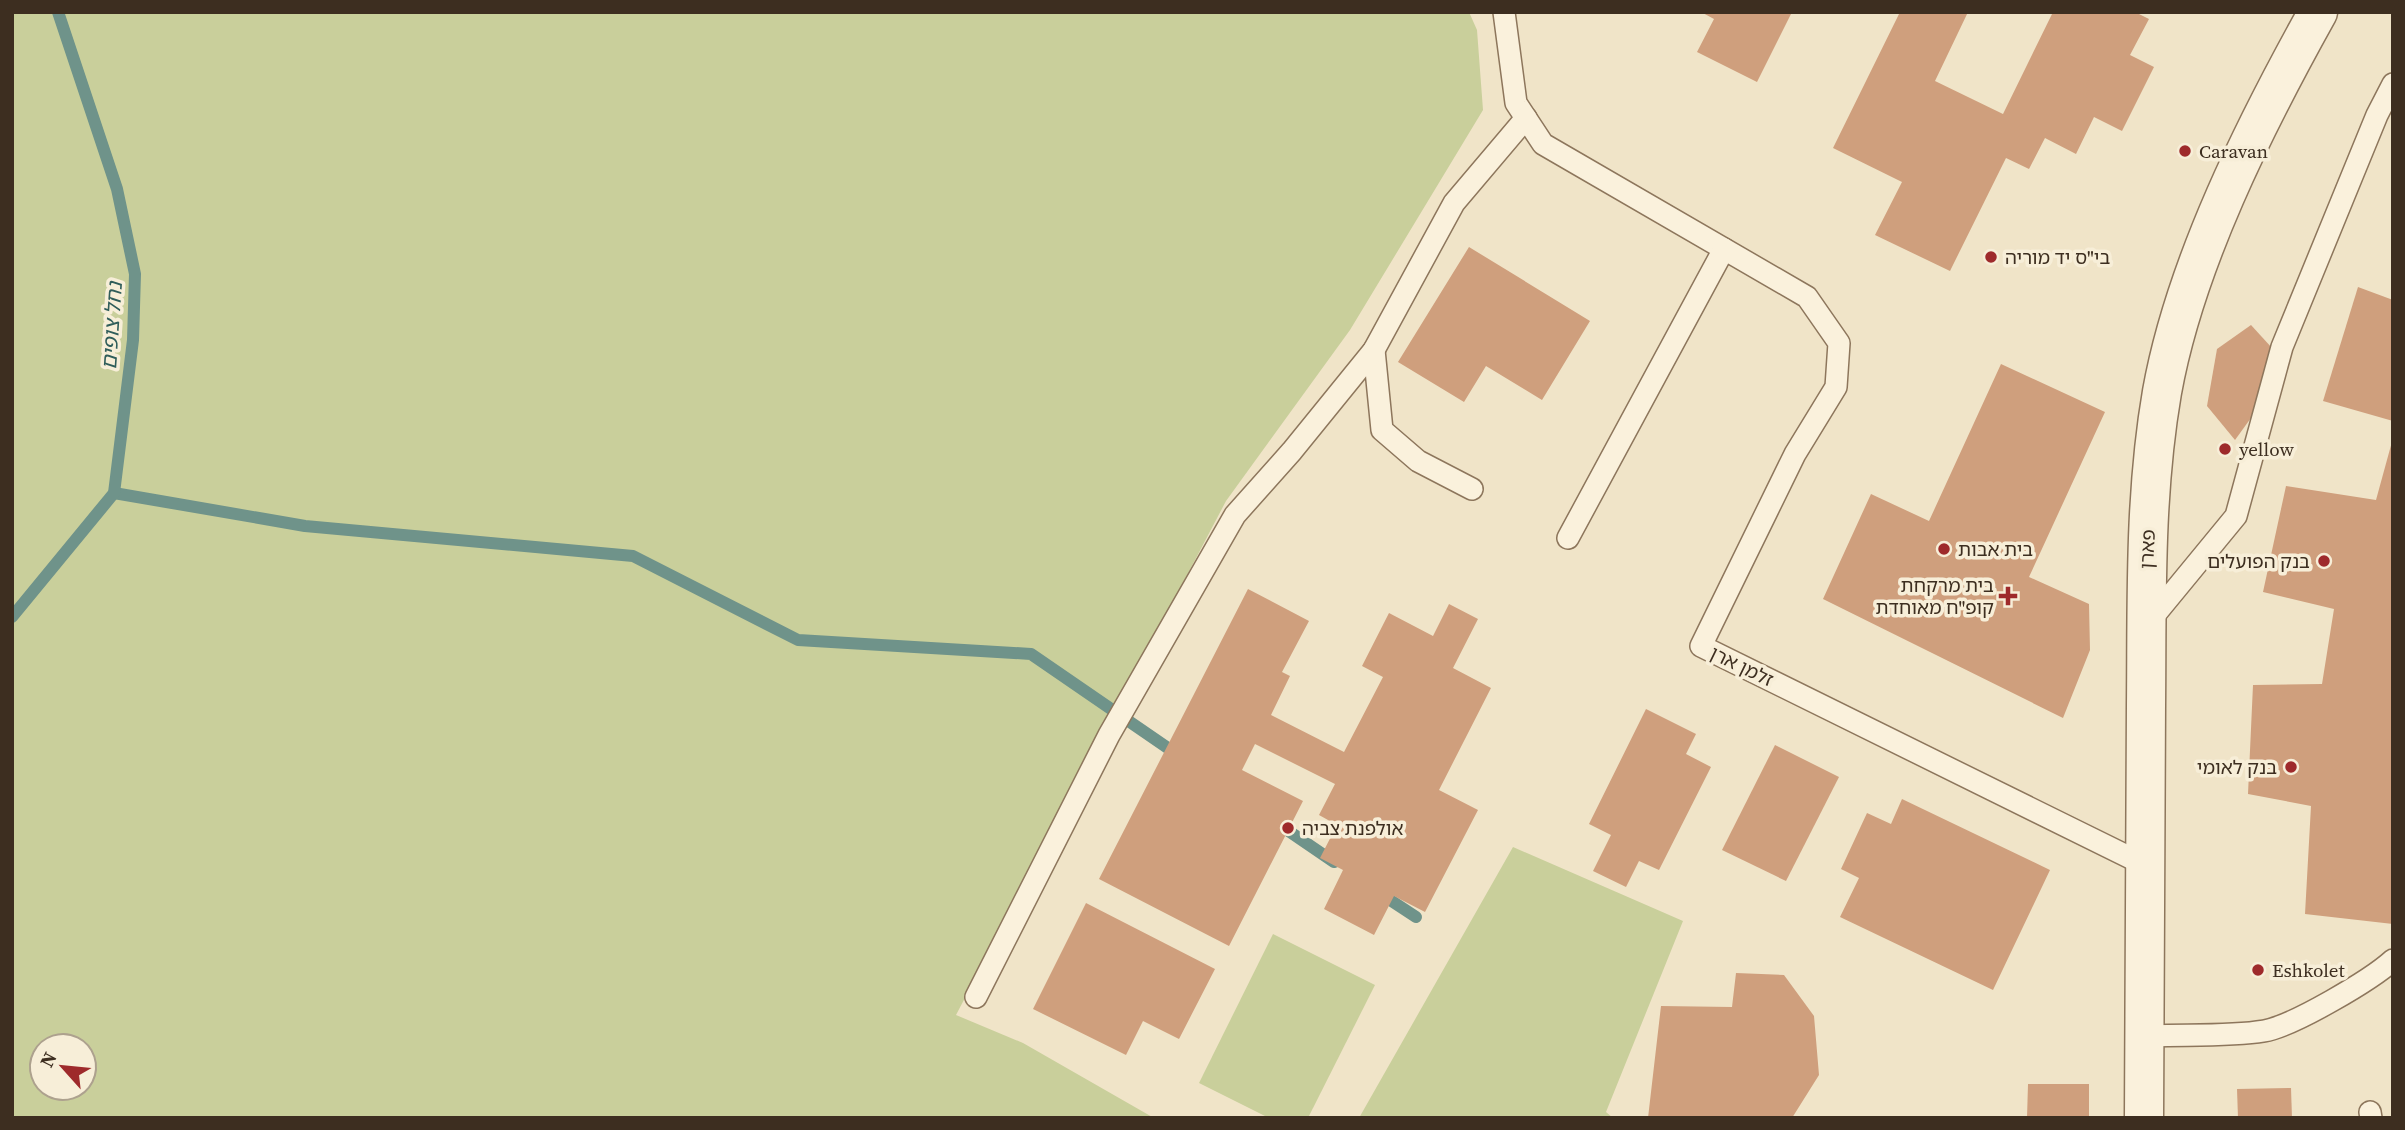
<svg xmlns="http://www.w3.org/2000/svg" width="2405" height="1130" font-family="'Source Serif 4','Noto Sans Hebrew',serif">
<rect width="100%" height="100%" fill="#f0e4c8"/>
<g fill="#c9cf9b" fill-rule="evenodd">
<path d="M12,12H1469L1477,30L1483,110L1350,330L1226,501L956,1015L1023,1043L1154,1118H12ZM42,1046H84V1088H42Z"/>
<path d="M1513,847L1683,921L1606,1112L1613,1118H1359Z"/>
<path d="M1273,934L1375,985L1308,1118H1269L1199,1083Z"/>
</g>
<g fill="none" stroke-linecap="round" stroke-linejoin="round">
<g stroke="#6f938a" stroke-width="12">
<path d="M114,493L305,526L633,556L798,640L1031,654L1178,755"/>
<path d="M12,617L114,493L133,340L135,274L117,189L58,12"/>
<path d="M1274,821L1334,862"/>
<path d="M1378,892L1416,917"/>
</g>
</g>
<g fill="#cf9f7d">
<path d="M1701,12H1792L1757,82L1697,52L1714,19Z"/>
<path d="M1895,12H1968L1935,81L2003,114L2053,12H2135L2149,19L2130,55L2154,67L2122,131L2094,117L2076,154L2045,138L2029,169L2006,158L1950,271L1875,235L1902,182L1833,148L1899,14Z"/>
<path d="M1469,247L1590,321L1542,400L1486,366L1464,402L1398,362Z"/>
<path d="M2358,287L2393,300V421L2323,401Z"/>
<path d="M2251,325L2272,348L2256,411L2235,440L2207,406L2217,349Z"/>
<path d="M2001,364L2105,412L2029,577L2089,604L2090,650L2063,718L1823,599L1871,494L1929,521Z"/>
<path d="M2393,438V924L2305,914L2311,806L2248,794L2253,685L2322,684L2334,609L2263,592L2286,486L2376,500Z"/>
<path d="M1248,589L1309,621L1282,672L1290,676L1271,715L1344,752L1383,677L1362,666L1389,613L1433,636L1449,604L1478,619L1453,668L1491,688L1439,790L1478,810L1425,912L1394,896L1374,935L1324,909L1343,870L1320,858L1337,825L1319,815L1335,784L1255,744L1242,770L1303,801L1229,946L1099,879Z"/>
<path d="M1646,709L1696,734L1686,754L1711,767L1659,870L1639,861L1626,887L1593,871L1611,835L1589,824Z"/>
<path d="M1775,745L1839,777L1786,881L1722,850Z"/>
<path d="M1902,799L2050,870L1993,990L1840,917L1859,878L1841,869L1867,813L1891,824Z"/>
<path d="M1086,903L1215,969L1179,1039L1143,1021L1126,1055L1033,1009Z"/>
<path d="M1736,973L1784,975L1814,1016L1819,1075L1792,1118H1648L1661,1006L1732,1007Z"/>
<path d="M2028,1084H2089V1118H2027Z"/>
<path d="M2291,1088L2292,1118H2238L2237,1089Z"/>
</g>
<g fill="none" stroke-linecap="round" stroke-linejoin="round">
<g stroke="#8d765c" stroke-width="24">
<g id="service">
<path d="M1504,12L1516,103L1543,144L1807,297L1839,343L1836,387L1795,454L1701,646L2145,865"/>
<path d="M1374,350L1382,430L1418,461L1472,489"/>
<path d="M1568,538L1724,249"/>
<path d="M2148,623L2236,516L2282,347L2377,115L2393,84"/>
<path d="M976,997L1109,735L1235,515L1292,451L1374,350L1454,203L1526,118"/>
<path d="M2145,1036C2182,1034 2228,1037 2264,1031C2293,1026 2371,980 2393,960"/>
<path d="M2370,1112L2371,1118"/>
</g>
</g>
<g stroke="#8d765c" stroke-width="41">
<path id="tertiary" d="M2144,1118C2145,980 2145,843 2146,706C2147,601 2144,496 2162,392C2185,264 2255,125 2318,12"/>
</g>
<use href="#service" stroke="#faf1dc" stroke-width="21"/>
<use href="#tertiary" stroke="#faf1dc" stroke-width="38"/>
</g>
<g fill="#9e2a2b" stroke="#f7eed8" stroke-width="2.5">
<circle cx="2185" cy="151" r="7"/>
<circle cx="1991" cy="257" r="7"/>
<circle cx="2225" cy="449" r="7"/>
<circle cx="1944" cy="549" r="7"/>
<circle cx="2324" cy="561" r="7"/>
<path d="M2004.5 585.5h7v7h7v7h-7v7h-7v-7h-7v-7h7z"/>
<circle cx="2291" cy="767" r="7"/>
<circle cx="1288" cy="828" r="7"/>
<circle cx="2258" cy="970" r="7"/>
</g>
<g text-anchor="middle" stroke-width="7" stroke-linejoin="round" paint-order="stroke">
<g font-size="19" fill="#3d2e20" stroke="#f7eed8" text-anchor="start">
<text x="2199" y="158">Caravan</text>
<text x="2005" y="264">בי"ס יד מוריה</text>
<text x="2239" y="456">yellow</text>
<text x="1958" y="556">בית אבות</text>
<text x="2310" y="568" text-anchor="end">בנק הפועלים</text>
<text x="1994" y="592" text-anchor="end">בית מרקחת<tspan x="1994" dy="22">קופ"ח מאוחדת</tspan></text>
<text x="2277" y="774" text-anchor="end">בנק לאומי</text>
<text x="1302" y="835">אולפנת צביה</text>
<text x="2272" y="977">Eshkolet</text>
</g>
<g font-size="19" fill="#3d2e20" stroke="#f7eed8">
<text transform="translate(2147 549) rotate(-87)" y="7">פארן</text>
<text transform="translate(1742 666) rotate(26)" y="7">זלמן ארן</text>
</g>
<g font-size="21" font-style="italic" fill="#2f5d5a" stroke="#f7eed8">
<text transform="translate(112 326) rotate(-86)" y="7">נחל צופים</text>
</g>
</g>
<rect width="2405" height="1130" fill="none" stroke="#3d2e20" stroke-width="28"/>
<g transform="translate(63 1067) rotate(297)"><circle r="33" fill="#f7eed8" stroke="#ada18e" stroke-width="2"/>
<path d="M0-5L12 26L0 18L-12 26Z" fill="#9e2a2b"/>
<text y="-10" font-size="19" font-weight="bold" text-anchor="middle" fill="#3d2e20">N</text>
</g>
</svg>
